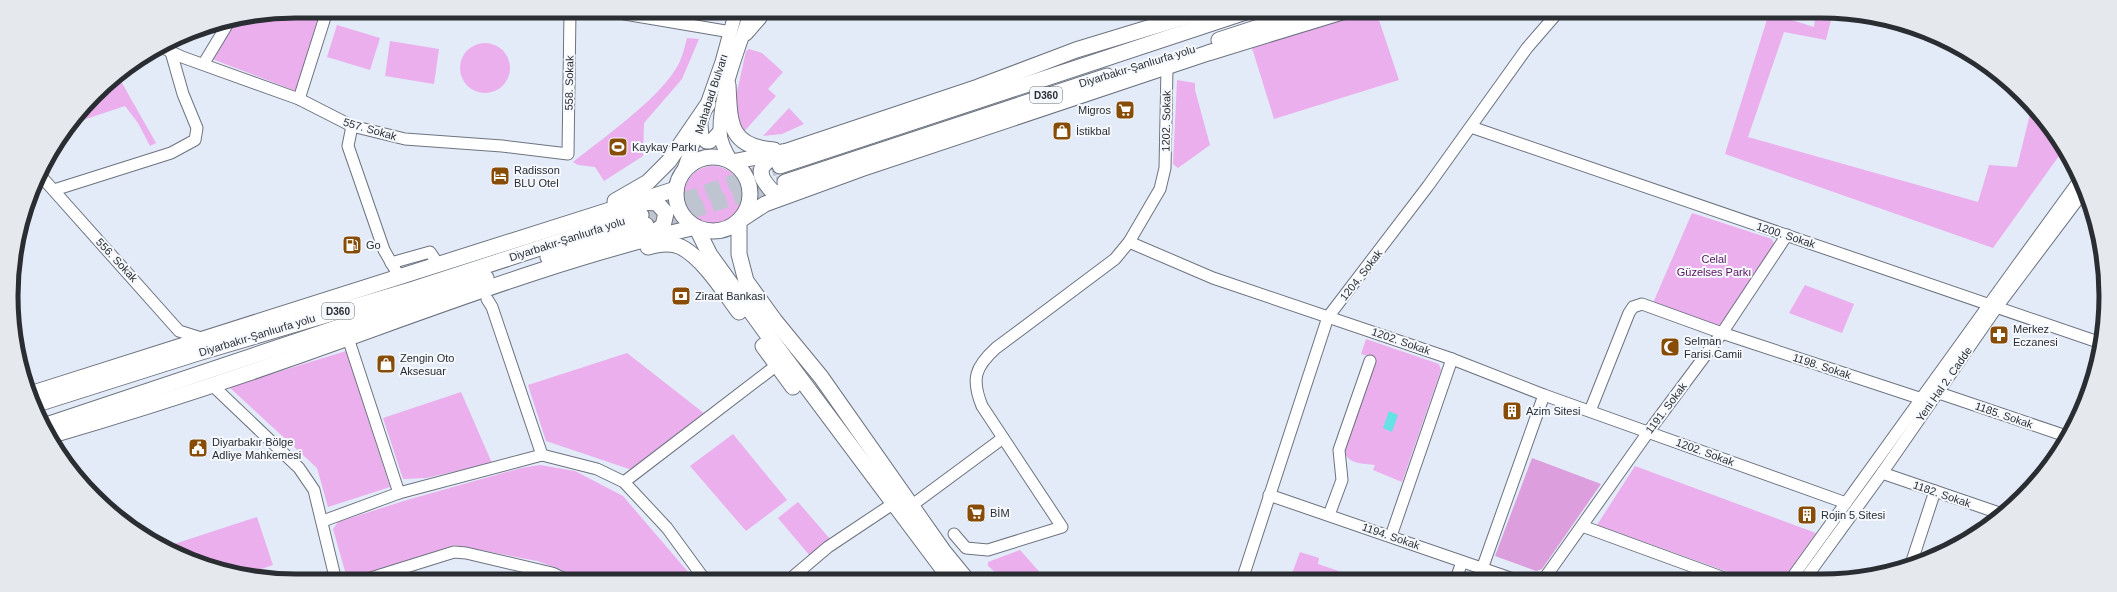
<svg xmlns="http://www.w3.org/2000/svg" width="2117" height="592" font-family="Arial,sans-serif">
<rect width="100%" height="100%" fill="#e3ebf8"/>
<g fill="#ebafed">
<path d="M296,11H320L296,91L212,59L237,18Z"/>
<path d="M1366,11H1376L1399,80L1274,119L1252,48Z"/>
<path d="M1816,11L1833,12L1826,40L1784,32L1748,137L1978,202L1989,165L2017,167L2032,106L2058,137L2064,149L1993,248L1725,154L1769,13L1814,27Z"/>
<path d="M337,25L380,38L370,70L327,57Z"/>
<path d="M687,38L699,39L682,79L644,123L643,156L604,181L595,167L578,165L573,162C602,139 666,94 680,61C683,54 685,46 687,38Z"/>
<path d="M390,41L439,49L434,84L385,76Z"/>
<circle cx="485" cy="68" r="25"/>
<path d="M749,49L762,53L783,72L768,89L776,96L741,135L733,110L746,51Z"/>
<path d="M118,76L156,143L150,146L138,123L125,106L71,124L70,122L108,82Z"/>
<path d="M1177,80L1195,83V90L1210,145L1178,168L1173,164Z"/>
<path d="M789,108L804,124L782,134L763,136Z"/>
<circle cx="713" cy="195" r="29"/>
<path d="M1692,213L1772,239L1774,244L1724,330L1653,303Z"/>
<path d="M1805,285L1854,304L1842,333L1789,313Z"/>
<path d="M1366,339L1439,364L1441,370L1402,482L1373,470L1375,465C1363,463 1348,465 1344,451L1373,358L1361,354Z"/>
<path d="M346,351L390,487L328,507L317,468L229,387Z"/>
<path d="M627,353L705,414L632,470L546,441L528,385Z"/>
<path d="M461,392L492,463L426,478L403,479L383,418Z"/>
<path d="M733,434L787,500L746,531L690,466Z"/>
<path d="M540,465L575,471L623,496L695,580L580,581L562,570L537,561L454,545L350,581L347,578L333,529L338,522L407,500L521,468Z"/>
<path d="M1635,466L1816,533L1783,579H1748L1597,525Z"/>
<path d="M798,502L830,539L810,556L778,518Z"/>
<path d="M257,517L273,565L241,576L187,559L165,547Z"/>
<path d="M1020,550L1044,577L1042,580H1004L988,566V562Z"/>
<path d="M1300,552L1319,558L1318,564L1362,579H1290Z"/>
</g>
<path fill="#dc9edd" d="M1532,458L1601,484L1542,569L1536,571L1495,556Z"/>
<path fill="#66e2e7" d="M1389,411L1398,415L1392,432L1383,428Z"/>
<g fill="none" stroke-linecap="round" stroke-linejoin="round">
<g stroke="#bec5d0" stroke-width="15" stroke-dasharray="15 8" stroke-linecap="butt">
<path d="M641,215L780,166"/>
<path d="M646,225L785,182"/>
</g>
<g stroke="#6d737f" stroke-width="13">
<g id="minor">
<path d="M607,11L731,32"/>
<path d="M163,48L182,57L299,99L352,126L405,139L502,146L568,154L570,11"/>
<path d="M204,63L230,20"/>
<path d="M1167,67L1165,168L1160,189L1129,242L1213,278L1452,359L1544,395L1846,503"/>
<path d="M299,99L327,11"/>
<path d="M352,126L348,146L384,250L400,278"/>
<path d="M1471,127L2101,343"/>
<path d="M39,174L179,331L201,338"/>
<path d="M54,190L171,153L195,140L197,128L183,94L171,52"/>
<path d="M391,263L430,252L438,264"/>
<path d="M487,299L492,307L542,455"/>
<path d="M348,338L399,493"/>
<path d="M211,384L299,468L314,490L336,581"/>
<path d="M1939,393L2069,437"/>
<path d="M1590,411L1629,313L1633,307L1642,304L1722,333L1922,399"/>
<path d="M1882,473L2002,514"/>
<path d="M624,482L777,365"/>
<path d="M1269,495L1513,579"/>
<path d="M911,506L1003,438"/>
<path d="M1329,515L1342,480L1339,450L1370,361"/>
<path d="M323,521L399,493L542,455L597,469L624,482L667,528L705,580"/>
<path d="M1582,526L1727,579"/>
<path d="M954,534L966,548L988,550L1062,527L982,406C971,379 975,367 996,348L1115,259L1129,242"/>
<path d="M1391,536L1452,359"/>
<path d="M1911,564L1935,491"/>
<path d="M1482,569L1544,395"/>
<path d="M1456,579L1462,562"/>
<path d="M1544,579L1649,431L1722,333L1787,235"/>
<path d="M1791,579C1887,446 1983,312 2080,179"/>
<path d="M1805,579L1882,473L1997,307L2085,190"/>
<path d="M789,580L828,547L894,503"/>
<path d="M1242,580L1328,317L1428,186L1527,48L1559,11"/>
<path d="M361,581L454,552L466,553L552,573L569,581"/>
</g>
</g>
<g stroke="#6d737f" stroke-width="15">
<g id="major">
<path d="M746,34L760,18L762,11"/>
<path d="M701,125L702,137L706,142H710L720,131"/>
<path d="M732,162C726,153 720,142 720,131C719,95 740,45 751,11"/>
<path d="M682,175L722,62L736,11"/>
</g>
</g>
<g stroke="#6d737f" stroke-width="17">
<g id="highway">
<path d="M1219,40L1308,11"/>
<path d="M728,85C730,122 728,147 774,150"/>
<path d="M777,156C756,166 757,175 773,192L792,193"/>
<circle cx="713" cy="194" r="37"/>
<path d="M732,162L787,151L978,87L1076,50L1204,11"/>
<path d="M780,166L1249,11"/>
<path d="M785,182L1107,76"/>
<path d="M615,201L648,182L669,161L708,104"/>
<path d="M640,202L657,203L666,213L663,226L649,235"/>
<path d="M648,247C658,244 671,242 681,247C704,259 724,292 739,312"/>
<path d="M548,257L646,225"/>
<path d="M763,346L793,387"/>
<path d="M30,394L676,189"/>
<path d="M34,405L198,353L414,289L641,215"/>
<path d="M43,426L486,278"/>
<path d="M49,436C149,407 249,374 348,338C462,297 577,254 696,227L710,255L767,334L951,580"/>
<path d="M967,580L944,552L821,377L775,321L746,281L739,254V221L765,204L861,169L1208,53L1345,11"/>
</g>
</g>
<use href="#minor" stroke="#fff" stroke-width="11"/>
<use href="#major" stroke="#fff" stroke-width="13"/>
<use href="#highway" stroke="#fff" stroke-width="15"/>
</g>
<defs>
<g id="supermarket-square" transform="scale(1)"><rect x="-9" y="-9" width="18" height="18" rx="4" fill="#874c06" stroke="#f5f8fd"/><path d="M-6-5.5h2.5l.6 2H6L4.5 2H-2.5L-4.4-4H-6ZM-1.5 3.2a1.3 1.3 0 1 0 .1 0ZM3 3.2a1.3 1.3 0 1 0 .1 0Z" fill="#fff"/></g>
<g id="shop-square" transform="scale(1)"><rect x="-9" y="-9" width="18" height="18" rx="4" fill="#874c06" stroke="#f5f8fd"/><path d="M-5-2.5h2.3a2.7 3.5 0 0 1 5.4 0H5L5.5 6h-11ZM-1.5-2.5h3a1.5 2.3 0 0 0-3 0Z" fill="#fff"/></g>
<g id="stadium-square" transform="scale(1)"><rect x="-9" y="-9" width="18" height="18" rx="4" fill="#874c06" stroke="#f5f8fd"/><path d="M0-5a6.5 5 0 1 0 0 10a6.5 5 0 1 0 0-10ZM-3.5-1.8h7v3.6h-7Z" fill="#fff"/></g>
<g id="hotel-square" transform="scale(1)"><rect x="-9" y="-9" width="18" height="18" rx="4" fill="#874c06" stroke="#f5f8fd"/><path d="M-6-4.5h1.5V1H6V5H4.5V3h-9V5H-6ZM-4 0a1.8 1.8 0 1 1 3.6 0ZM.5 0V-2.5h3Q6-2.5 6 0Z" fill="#fff"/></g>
<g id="fuel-square" transform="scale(1)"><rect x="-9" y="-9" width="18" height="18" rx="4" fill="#874c06" stroke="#f5f8fd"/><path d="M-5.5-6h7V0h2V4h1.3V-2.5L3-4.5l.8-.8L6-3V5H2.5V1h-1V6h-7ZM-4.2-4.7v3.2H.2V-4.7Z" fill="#fff"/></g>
<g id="bank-square" transform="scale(1)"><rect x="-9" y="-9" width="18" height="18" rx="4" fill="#874c06" stroke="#f5f8fd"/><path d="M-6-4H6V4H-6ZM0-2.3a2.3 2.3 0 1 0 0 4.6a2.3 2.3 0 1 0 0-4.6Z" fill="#fff"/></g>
<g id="pharmacy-square" transform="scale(1)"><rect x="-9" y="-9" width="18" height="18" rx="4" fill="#874c06" stroke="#f5f8fd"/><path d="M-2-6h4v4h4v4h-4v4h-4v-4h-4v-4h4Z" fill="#fff"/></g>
<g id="mosque-square" transform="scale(1)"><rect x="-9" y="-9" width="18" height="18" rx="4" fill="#874c06" stroke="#f5f8fd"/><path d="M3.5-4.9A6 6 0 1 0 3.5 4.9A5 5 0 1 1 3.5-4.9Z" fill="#fff"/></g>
<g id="building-square" transform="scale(1)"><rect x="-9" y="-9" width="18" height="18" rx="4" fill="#874c06" stroke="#f5f8fd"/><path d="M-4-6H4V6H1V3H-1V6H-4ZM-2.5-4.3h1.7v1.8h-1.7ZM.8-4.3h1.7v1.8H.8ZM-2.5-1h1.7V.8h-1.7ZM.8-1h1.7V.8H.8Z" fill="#fff"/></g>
<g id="civic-square" transform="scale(1)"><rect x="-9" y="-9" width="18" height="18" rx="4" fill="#874c06" stroke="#f5f8fd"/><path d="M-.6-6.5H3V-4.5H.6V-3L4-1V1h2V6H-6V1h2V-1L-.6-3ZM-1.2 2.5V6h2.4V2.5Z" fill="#fff"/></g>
</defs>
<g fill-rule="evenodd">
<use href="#supermarket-square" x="1125" y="110"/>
<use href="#shop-square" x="1062" y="131"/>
<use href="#stadium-square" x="618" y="147"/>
<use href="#hotel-square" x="500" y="176"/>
<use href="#fuel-square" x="352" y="245"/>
<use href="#bank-square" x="681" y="296"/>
<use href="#pharmacy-square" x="1999" y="335"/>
<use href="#mosque-square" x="1670" y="347"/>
<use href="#shop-square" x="386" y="364"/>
<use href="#building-square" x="1512" y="411"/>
<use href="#civic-square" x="198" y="448"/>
<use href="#supermarket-square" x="976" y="513"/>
<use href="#building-square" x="1807" y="515"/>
</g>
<g text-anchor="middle" stroke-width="4" stroke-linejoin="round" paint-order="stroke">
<g fill="#f5f8fd" stroke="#676a6f" stroke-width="1">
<rect x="1030" y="87" width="32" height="16" rx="3"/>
<rect x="322" y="303" width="32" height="16" rx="3"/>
</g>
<g font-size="10" font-weight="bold" fill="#2a2d32">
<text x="1046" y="99">D360</text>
<text x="338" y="315">D360</text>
</g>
<g font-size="11" fill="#2a2d32" stroke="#f5f8fd">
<text transform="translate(1137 66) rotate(-17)" y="4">Diyarbakır-Şanlıurfa yolu</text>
<text transform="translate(569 83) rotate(-89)" y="4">558. Sokak</text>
<text transform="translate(711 94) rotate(-72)" y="4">Mahabad Bulvarı</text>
<text transform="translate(1166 121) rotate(-89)" y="4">1202. Sokak</text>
<text transform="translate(370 129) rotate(16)" y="4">557. Sokak</text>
<text transform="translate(1786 235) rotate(18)" y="4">1200. Sokak</text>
<text transform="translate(567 239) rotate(-18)" y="4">Diyarbakır-Şanlıurfa yolu</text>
<text transform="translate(117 260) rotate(47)" y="4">556. Sokak</text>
<text transform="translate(1361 275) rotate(-52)" y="4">1204. Sokak</text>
<text transform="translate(257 335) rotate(-17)" y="4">Diyarbakır-Şanlıurfa yolu</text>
<text transform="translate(1401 341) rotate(19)" y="4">1202. Sokak</text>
<text transform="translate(1822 366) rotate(18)" y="4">1198. Sokak</text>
<text transform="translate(1944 384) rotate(-55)" y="4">Yeni Hal 2. Cadde</text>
<text transform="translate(1666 408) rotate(-53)" y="4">1191. Sokak</text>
<text transform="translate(2004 415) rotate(19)" y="4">1185. Sokak</text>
<text transform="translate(1705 452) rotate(20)" y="4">1202. Sokak</text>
<text transform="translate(1942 494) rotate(19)" y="4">1182. Sokak</text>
<text transform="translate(1391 536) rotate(19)" y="4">1194. Sokak</text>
</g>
<g font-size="11" fill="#2a2d32" stroke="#f5f8fd" text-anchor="start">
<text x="1111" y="114" text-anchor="end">Migros</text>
<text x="1076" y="135">İstikbal</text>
<text x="632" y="151">Kaykay Parkı</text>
<text x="514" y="174">Radisson<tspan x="514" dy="13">BLU Otel</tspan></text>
<text x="366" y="249">Go</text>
<text x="695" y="300">Ziraat Bankası</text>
<text x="2013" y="333">Merkez<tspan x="2013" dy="13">Eczanesi</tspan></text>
<text x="1684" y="345">Selman<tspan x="1684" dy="13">Farisi Camii</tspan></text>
<text x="400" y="362">Zengin Oto<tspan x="400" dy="13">Aksesuar</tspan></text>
<text x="1526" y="415">Azim Sitesi</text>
<text x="212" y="446">Diyarbakır Bölge<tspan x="212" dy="13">Adliye Mahkemesi</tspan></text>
<text x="990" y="517">BİM</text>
<text x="1821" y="519">Rojin 5 Sitesi</text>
</g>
<g font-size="11" fill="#5b125f" stroke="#f5f8fd">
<text x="1714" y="263">Celal<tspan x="1714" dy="13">Güzelses Parkı</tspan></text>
</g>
</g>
<path d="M0 0H2117V592H0ZM296 18H1821A278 278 0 0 1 2099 296V296A278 278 0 0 1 1821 574H296A278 278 0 0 1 18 296V296A278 278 0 0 1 296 18Z" fill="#e5e8ed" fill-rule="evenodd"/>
<path fill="none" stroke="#2a2d32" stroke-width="5" d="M296 18H1821A278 278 0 0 1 2099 296V296A278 278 0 0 1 1821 574H296A278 278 0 0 1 18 296V296A278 278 0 0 1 296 18Z"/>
</svg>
